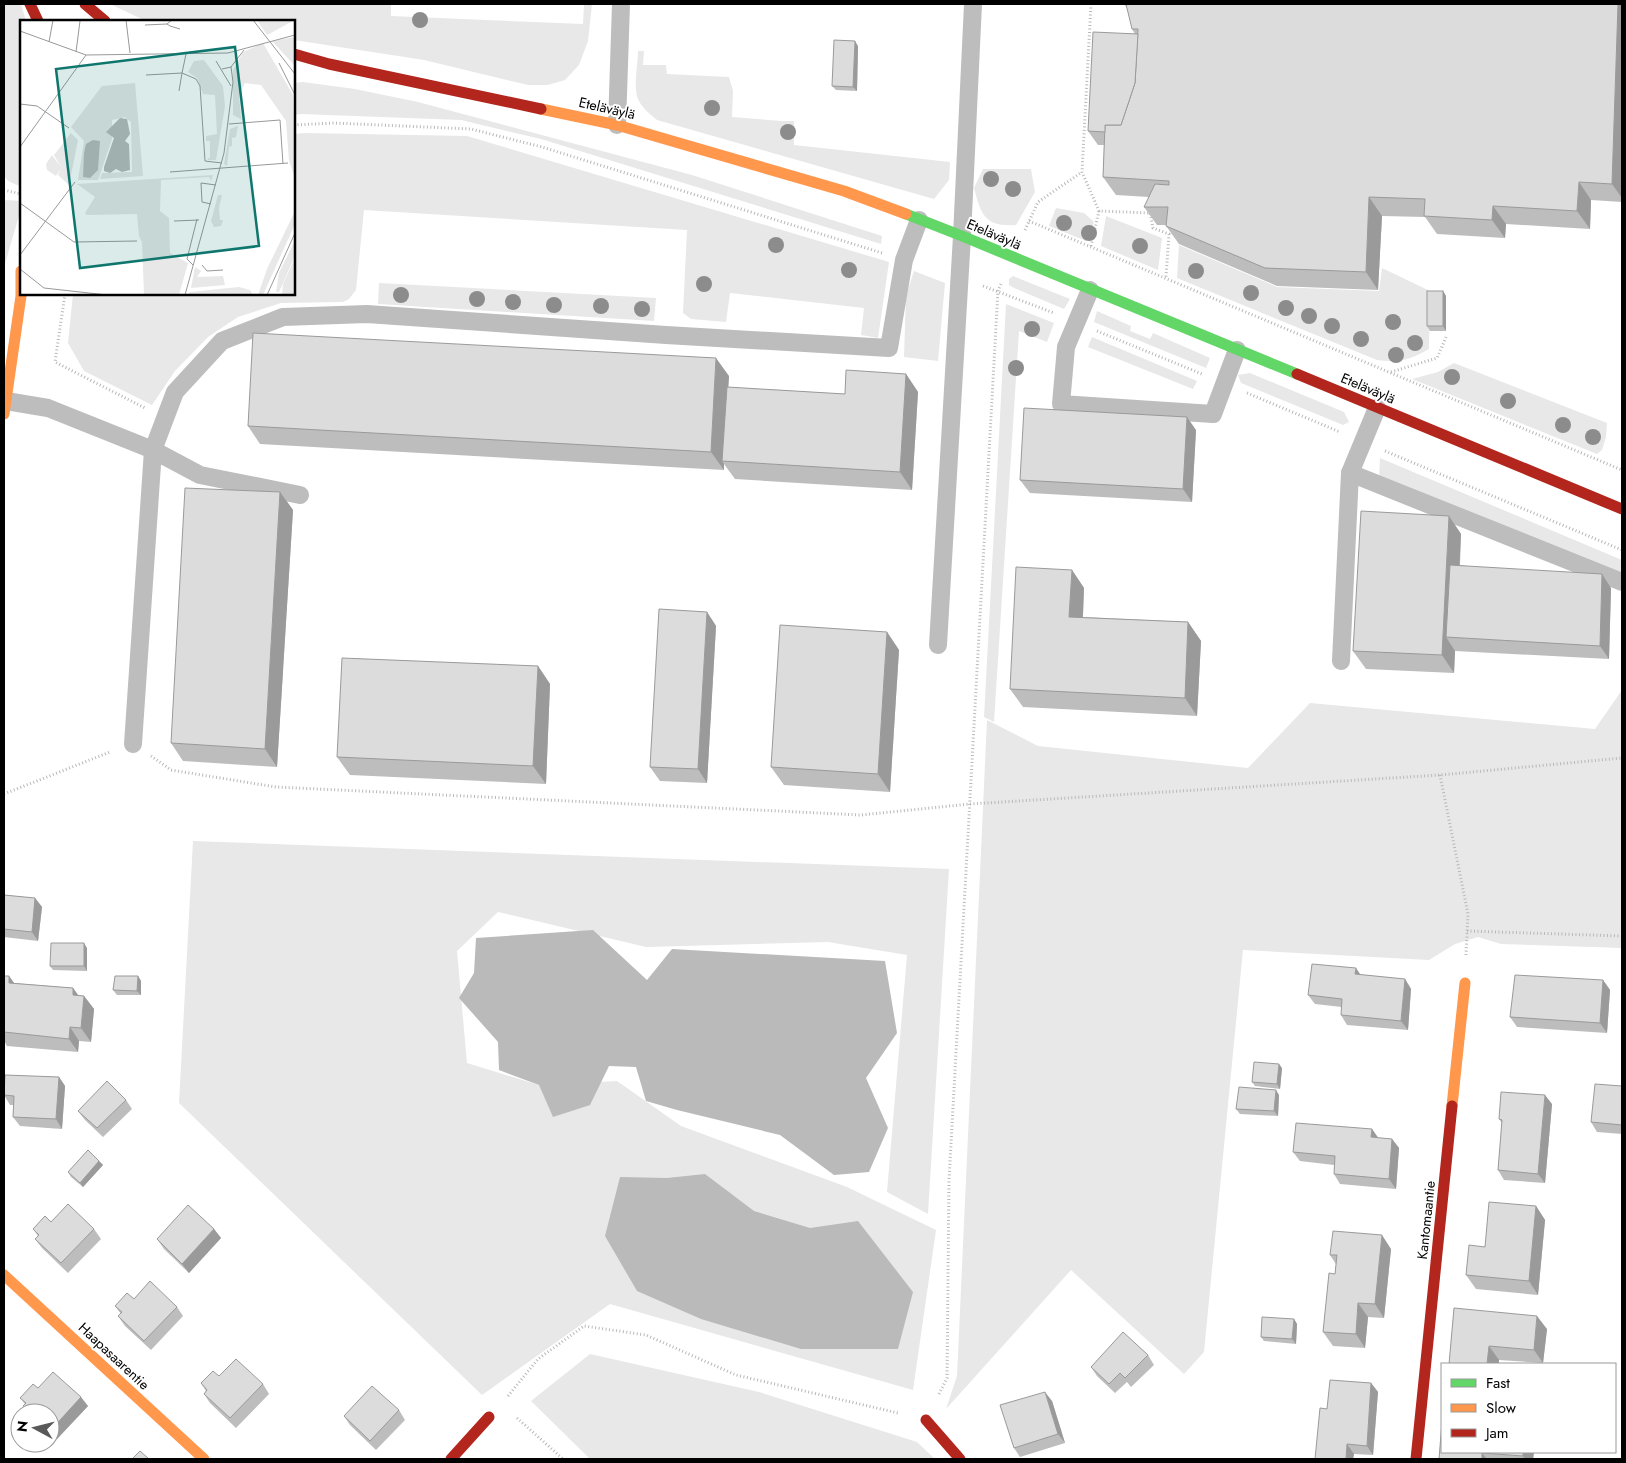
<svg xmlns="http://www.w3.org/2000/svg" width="1626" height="1463" font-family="Jost,sans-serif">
<rect width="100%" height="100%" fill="#fff"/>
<g fill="#e8e8e8">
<path d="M4,4H21L26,21H21V77C17,91 20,101 21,115C24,138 21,163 21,186C14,184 7,182 4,176Z"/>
<path d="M110,4H391V16L583,24L584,4H592L588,41L579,65L565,80L548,85H528L424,60L294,40V21H146Z"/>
<path d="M638,51H644L643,65H666L667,74L729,77L733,91L732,117L782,121H794V145L950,162L949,180L934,199L657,120C650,114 642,108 638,99C633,88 638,64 638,51Z"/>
<path d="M303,82L355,89L418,102L692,175L882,236L881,244L541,139L461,120L301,114L294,115V83Z"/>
<path d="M305,133L467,136L889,262L878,338L861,335L864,308L730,293L726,322L691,319L683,313L687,230L364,210L356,290L349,299L343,302L281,303L238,317L208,337L175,371L152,405L84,371L68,343L73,294H294V134Z"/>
<path d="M983,169H1031L1035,192L1016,225C985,227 981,215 974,188Z"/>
<path d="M7,200L21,201V209L4,267V201Z"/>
<path d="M1056,208L1084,213L1094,222L1086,241L1049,226Z"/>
<path d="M1106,216L1162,238L1158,270L1101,246Z"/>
<path d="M1179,245L1277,287L1379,291L1382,268L1430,291L1429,349C1409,360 1400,363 1377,360L1177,278Z"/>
<path d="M914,271L945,283L938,361L904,357L906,296Z"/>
<path d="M1013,276L1070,299L1064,309L1014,288L1009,285V279Z"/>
<path d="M379,283L656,298L654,321L378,304Z"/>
<path d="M1006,304L1054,323L1047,342L1019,331L994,722L984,717Z"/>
<path d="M1097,311L1131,326L1130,331L1150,339L1153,333L1210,358L1206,368L1094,322Z"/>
<path d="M1092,337L1197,381L1193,389L1088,347Z"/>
<path d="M1454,363L1607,423L1606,437L1602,450L1597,454L1412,379L1438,372Z"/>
<path d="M1250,373L1344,412L1349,422L1343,425L1241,383L1238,375Z"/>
<path d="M1380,458L1622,560V574L1379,479Z"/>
<path d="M1622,690V948L1501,944L1478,937L1455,944L1429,960L1243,950L1204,1352L1184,1374L1071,1270L946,1409L957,1376L987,720L1038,746L1248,768L1310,703L1595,729Z"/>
<path d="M193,841L949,869L928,1214L887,1192L907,955L828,942L646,947L498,912L457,951L467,1063L539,1085L617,1081L681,1126L847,1187L936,1230L913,1390L610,1304L482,1395L179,1103Z"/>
<path d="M590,1354L759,1392L917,1442L935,1459H590L531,1401Z"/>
</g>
<g fill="#bababa">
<path d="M593,930L647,980L672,949L885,961L897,1033L866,1078L888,1128L869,1172L834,1175L780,1135L677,1110L646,1101L636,1067L609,1066L590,1105L553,1117L539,1085L499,1070L498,1042L459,998L474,973L476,938Z"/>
<path d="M705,1174L754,1211L810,1228L858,1221L913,1292L898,1349H801L701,1319L637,1291L605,1236L620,1177L667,1178Z"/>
</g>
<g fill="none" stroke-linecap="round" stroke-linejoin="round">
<g stroke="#b8b8b8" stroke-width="3" stroke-dasharray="1 2.5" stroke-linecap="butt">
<path d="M1091,4L1082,172L1099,211L1150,213L1153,228L1169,234L1166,277"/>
<path d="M294,125L334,123L471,129L542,147L882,253"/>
<path d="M4,190L21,194"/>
<path d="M1029,221L1622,470"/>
<path d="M1025,230L1038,202L1082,172"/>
<path d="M1091,246L1099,211"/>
<path d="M983,286L1054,313"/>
<path d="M65,294L55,362L145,408"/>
<path d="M1097,331L1202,374"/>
<path d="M1391,372L1437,358L1447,335"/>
<path d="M1247,393L1340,432"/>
<path d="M1385,451L1622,550"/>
<path d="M151,756L171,770L276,787L861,815L970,804L1440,775L1622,758"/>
<path d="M1440,775L1468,914L1466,955"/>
<path d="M4,794L110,752"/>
<path d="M1467,931L1622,936"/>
<path d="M939,1394L947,1378L949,1180L998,290L1001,284"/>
<path d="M508,1396L538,1359L584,1326L646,1335L736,1375L898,1413"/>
<path d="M517,1418L563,1459"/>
</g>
<g stroke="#bdbdbd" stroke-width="18">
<path d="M617,125L621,4"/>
<path d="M1090,290L1066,347L1061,404L1213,414L1237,350"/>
<path d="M6,401L48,408L153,450L175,392L222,341L283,317L367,314L666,335L889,348L904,260L919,220"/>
<path d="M1350,473L1622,582"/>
<path d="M938,645L962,236L973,4"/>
<path d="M1341,661L1350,473L1377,408"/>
<path d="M133,744L153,450L200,475L300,495"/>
</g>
<path stroke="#63d668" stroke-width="11" d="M906,214L962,236L1297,374"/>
<g stroke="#ff974d" stroke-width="11">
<path d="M541,109L617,125L844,191L906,214"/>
<path d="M4,414L21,296V271"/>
<path d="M1452,1106L1465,983"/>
<path d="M4,1275L204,1459"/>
</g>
<g stroke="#b3261e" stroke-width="11">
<path d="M30,4L38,21"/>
<path d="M85,4L105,21"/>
<path d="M294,54L329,64L541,109"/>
<path d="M1297,374L1622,509"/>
<path d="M926,1420L960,1459"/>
<path d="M451,1459L489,1417"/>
<path d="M1416,1459L1452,1106"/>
</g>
</g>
<g fill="#8c8c8c">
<circle cx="420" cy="20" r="8"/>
<circle cx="712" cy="108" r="8"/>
<circle cx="788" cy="132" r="8"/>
<circle cx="991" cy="179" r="8"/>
<circle cx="1013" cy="189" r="8"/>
<circle cx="1064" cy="223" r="8"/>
<circle cx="1089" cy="233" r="8"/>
<circle cx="776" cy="245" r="8"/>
<circle cx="1140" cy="246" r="8"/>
<circle cx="849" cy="270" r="8"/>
<circle cx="1196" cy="271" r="8"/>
<circle cx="704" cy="284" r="8"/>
<circle cx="1251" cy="293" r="8"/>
<circle cx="401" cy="295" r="8"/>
<circle cx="477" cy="299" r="8"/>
<circle cx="513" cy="302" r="8"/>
<circle cx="554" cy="305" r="8"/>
<circle cx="601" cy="306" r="8"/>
<circle cx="1286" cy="308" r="8"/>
<circle cx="642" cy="309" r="8"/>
<circle cx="1309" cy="316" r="8"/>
<circle cx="1393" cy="322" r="8"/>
<circle cx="1332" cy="326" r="8"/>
<circle cx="1032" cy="329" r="8"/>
<circle cx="1361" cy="339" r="8"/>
<circle cx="1415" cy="343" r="8"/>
<circle cx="1396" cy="355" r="8"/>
<circle cx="1016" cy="368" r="8"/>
<circle cx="1452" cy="377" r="8"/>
<circle cx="1508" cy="401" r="8"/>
<circle cx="1563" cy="425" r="8"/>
<circle cx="1593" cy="437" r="8"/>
</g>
<g fill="#bdbdbd">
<path d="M1124,4H1622V202L1591,200L1590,229L1506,224L1505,238L1437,234L1425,217L1382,216L1378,290L1277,286L1179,244L1166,226L1167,225H1157L1144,207L1149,197L1116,195L1103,177L1104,145H1098L1088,131L1135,34L1132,29L1127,8Z"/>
<path d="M858,46L857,91L836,90L832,86Z"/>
<path d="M1443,291L1446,296V331H1430L1427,326Z"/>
<path d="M906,374L918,392L912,490L735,479L724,464V470L260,444L248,426L729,376L728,387L845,394Z"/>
<path d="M1196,430L1192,502L1030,493L1020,480Z"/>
<path d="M280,492L293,510L277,767L183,761L171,743Z"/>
<path d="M1449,516L1461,534L1460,565L1611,588L1609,659L1455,651L1454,673L1366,669L1353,651Z"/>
<path d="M1072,570L1084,588L1083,617L1188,622L1201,641L1197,716L1023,707L1010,689Z"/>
<path d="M707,612L716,626L707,783L660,781L650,767Z"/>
<path d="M887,632L899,650L890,792L784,785L771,767Z"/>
<path d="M538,666L550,684L546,784L350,775L337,757Z"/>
<path d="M4,895L35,898L42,907L38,941L4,937Z"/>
<path d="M87,948V971L53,970L50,966Z"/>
<path d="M1361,975L1405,979L1411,989L1408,1030L1347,1025L1341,1015L1342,1007L1315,1004L1308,995Z"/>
<path d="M4,976H9L14,983L73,988L78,995L84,996L94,1009L91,1042L79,1041L78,1052L7,1046L4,1041Z"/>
<path d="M138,976L141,981V995H117L113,990Z"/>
<path d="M1603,980L1610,990L1607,1033L1517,1027L1510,1017Z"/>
<path d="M1282,1068L1280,1089L1255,1086L1252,1082Z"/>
<path d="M59,1077L65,1086L62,1129L20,1126L13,1117L14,1105H10L4,1095Z"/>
<path d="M1622,1086V1134L1597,1132L1591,1122Z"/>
<path d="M1279,1095L1278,1116L1240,1114L1236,1109Z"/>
<path d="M126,1100L132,1109L103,1137L85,1120L78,1111Z"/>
<path d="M1552,1104L1545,1183L1504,1180L1498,1170L1502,1123L1499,1119Z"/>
<path d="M1372,1129L1378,1138L1392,1139L1399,1148L1396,1189L1340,1184L1334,1174V1165L1300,1161L1293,1152Z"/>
<path d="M99,1161L103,1165L83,1187L71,1177L68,1172Z"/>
<path d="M1536,1206L1545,1220L1538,1295L1476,1289L1466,1275L1485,1247Z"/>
<path d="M51,1222L94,1229L101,1239L68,1273L42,1248L35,1239L38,1236L33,1229Z"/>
<path d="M214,1229L221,1238L189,1273L164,1249L157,1239Z"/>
<path d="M1391,1249L1384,1318L1368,1317L1365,1348L1333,1346L1323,1332L1335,1274L1336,1264L1330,1255Z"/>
<path d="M115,1306L177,1307L183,1316L151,1350L125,1326L118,1316L121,1314Z"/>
<path d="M1454,1308L1547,1329L1543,1363L1499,1360V1364H1449Z"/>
<path d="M1294,1319L1297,1324L1296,1344L1264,1341L1261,1337Z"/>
<path d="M1148,1355L1154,1365L1131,1387L1127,1382L1115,1393L1097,1376L1091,1367Z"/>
<path d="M201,1383L263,1384L269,1394L236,1428L210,1403L204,1394L206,1391Z"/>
<path d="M1371,1383L1378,1392L1373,1455L1354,1454L1353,1459L1327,1409Z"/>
<path d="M38,1388L88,1406L57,1439L50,1433V1413H28L23,1406L25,1404L20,1398Z"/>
<path d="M1052,1401L1065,1443L1020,1457L1014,1448Z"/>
<path d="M399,1410L405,1420L376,1450L350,1425L344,1416Z"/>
<path d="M1442,1422L1534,1452L1533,1459H1439Z"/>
</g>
<g fill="#9a9a9a">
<path d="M1618,4H1622V198L1612,184Z"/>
<path d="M855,41L858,46L857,91L853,87Z"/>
<path d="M1579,182L1591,200L1590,229L1577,211Z"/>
<path d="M1369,197L1382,216L1378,290L1366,272Z"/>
<path d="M1493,206L1506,224L1505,238L1492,220Z"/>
<path d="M1443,291L1446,296V331L1443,326Z"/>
<path d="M716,358L729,376L724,461H722L724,464V470L711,452Z"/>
<path d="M906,374L918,392L912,490L900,472Z"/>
<path d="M1187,417L1196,430L1192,502L1183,489Z"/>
<path d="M280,492L293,510L277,767L265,749Z"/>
<path d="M1449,516L1461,534L1456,638L1446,637L1455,651L1454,673L1442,655Z"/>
<path d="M1072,570L1084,588L1082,635L1069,617Z"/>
<path d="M1602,574L1611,588L1609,659L1600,646Z"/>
<path d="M707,612L716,626L707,783L698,769Z"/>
<path d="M1188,622L1201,641L1197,716L1185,698Z"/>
<path d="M887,632L899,650L890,792L878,774Z"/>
<path d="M538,666L550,684L546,784L533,766Z"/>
<path d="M35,898L42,907L38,941L32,932Z"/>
<path d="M84,943L87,948V971L84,966Z"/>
<path d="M1356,968L1362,977L1355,974Z"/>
<path d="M9,976L19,990L9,983Z"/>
<path d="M138,976L141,981V995L137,991Z"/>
<path d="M1405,979L1411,989L1408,1030L1401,1021Z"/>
<path d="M1603,980L1610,990L1607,1033L1600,1023Z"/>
<path d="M73,988L83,1002L73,995Z"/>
<path d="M84,996L94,1009L91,1042L81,1028Z"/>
<path d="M70,1027L79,1041L78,1052L69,1039Z"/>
<path d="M1279,1064L1282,1068L1280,1089L1277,1084Z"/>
<path d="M59,1077L65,1086L62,1129L56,1119Z"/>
<path d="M1276,1090L1279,1095L1278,1116L1274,1111Z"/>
<path d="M1545,1095L1552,1104L1545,1183L1538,1174Z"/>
<path d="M1372,1129L1379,1139L1371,1137Z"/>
<path d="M1392,1139L1399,1148L1396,1189L1389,1179Z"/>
<path d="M99,1161L103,1165L83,1187L80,1183Z"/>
<path d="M1536,1206L1545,1220L1538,1295L1529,1281Z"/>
<path d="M214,1229L221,1238L189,1273L182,1264Z"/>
<path d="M1382,1235L1391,1249L1384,1318L1375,1304Z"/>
<path d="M1358,1303L1368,1317L1365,1348L1356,1334Z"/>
<path d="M1537,1316L1547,1329L1543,1363L1534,1350Z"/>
<path d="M1294,1319L1297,1324L1296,1344L1292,1339Z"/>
<path d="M1489,1346L1499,1360V1364H1487Z"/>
<path d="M1371,1383L1378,1392L1373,1455L1367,1446Z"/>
<path d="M1045,1392L1052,1401L1065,1443L1058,1434Z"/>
<path d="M81,1397L88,1406L57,1439L51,1430Z"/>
<path d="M1347,1444L1354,1454L1353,1459H1346Z"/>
<path d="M1523,1452H1534L1533,1459H1525L1523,1456Z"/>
<path d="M1482,1453L1487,1459H1482Z"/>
</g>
<g fill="#dcdcdc" stroke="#9a9a9a">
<path d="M1126,4H1618L1612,184L1579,182L1577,211L1493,206L1492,220L1424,216L1425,199L1369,197L1366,272L1265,268L1166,226L1168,207H1144L1155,184L1169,185V181L1103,177L1105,125H1121L1135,83L1138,29H1132Z"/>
<path d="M1093,32L1138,34L1135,83L1121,125H1105V132L1088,131Z"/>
<path d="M834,40L855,41L853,87L832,86Z"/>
<rect x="1427" y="291" width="16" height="35"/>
<path d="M253,333L716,358L711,452L248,426Z"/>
<path d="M846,370L906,374L900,472L722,461L727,387L845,394Z"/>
<path d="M1024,408L1187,417L1183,489L1020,480Z"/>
<path d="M185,488L280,492L265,749L171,743Z"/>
<path d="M1361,511L1449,516L1442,655L1353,651Z"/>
<path d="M1450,565L1602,574L1600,646L1446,637Z"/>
<path d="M1016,567L1072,570L1069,617L1188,622L1185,698L1010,689Z"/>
<path d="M659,609L707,612L698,769L650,767Z"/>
<path d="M780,625L887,632L878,774L771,767Z"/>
<path d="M342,658L538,666L533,766L337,757Z"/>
<path d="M4,895L35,898L32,932L4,929Z"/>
<path d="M51,943H84V966H50Z"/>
<path d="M1312,964L1356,968L1355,974L1405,979L1401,1021L1341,1015L1342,999L1308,995Z"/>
<path d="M1515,975L1603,980L1600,1023L1510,1017Z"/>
<path d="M4,976H9V983L73,988V995L84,996L81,1028L70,1027L69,1039L4,1032Z"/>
<path d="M115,976H138L137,991L113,990Z"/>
<path d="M1254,1062L1279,1064L1277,1084L1252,1082Z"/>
<path d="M5,1075L59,1077L56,1119L13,1117L14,1096L4,1095Z"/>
<path d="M107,1081L126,1100L97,1128L78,1111Z"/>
<path d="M1595,1084L1622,1086V1125L1591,1122Z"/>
<path d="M1239,1087L1276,1090L1274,1111L1236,1109Z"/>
<path d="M1501,1092L1545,1095L1538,1174L1498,1170L1502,1120L1499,1119Z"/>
<path d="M1296,1123L1372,1129L1371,1137L1392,1139L1389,1179L1334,1174L1335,1156L1293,1152Z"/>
<path d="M88,1150L99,1161L80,1183L68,1172Z"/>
<path d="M1489,1202L1536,1206L1529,1281L1466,1275L1469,1245L1485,1247Z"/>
<path d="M68,1204L94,1229L61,1263L35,1239L39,1235L33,1229L45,1216L51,1222Z"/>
<path d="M188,1205L214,1229L182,1264L157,1239Z"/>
<path d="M1333,1231L1382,1235L1375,1304L1358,1303L1356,1334L1323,1332L1329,1273L1335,1274L1337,1255H1330Z"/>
<path d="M150,1281L177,1307L144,1341L118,1316L122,1312L115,1306L127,1293L134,1299Z"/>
<path d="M1454,1308L1537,1316L1534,1350L1489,1346L1487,1364H1449Z"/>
<path d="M1262,1317L1294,1319L1292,1339L1261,1337Z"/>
<path d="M1123,1332L1148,1355L1125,1378L1120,1373L1109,1384L1091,1367Z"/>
<path d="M236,1359L263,1384L230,1418L204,1394L207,1390L201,1383L213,1371L219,1376Z"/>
<path d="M53,1372L81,1397L51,1430L50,1413H31L23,1406L26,1403L20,1398L33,1384L38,1388Z"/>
<path d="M1330,1380L1371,1383L1367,1446L1347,1444L1346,1459H1315L1320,1408L1327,1409Z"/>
<path d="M372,1386L399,1410L370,1441L344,1416Z"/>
<path d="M1045,1392L1058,1434L1014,1448L1000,1405Z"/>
<path d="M1442,1422V1452H1523V1456L1482,1453V1459H1439Z"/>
<path d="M140,1451L149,1459H132Z"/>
</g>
<g text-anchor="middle" stroke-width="4" stroke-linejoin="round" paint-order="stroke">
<g font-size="14" fill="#000" stroke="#fff">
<text transform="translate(607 108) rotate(13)" y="5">Eteläväylä</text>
<text transform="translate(994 234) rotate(23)" y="5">Eteläväylä</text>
<text transform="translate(1368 388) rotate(23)" y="5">Eteläväylä</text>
<text transform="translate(1426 1220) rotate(-84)" y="5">Kantomaantie</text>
<text transform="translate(114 1356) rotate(43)" y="5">Haapasaarentie</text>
</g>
</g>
<g transform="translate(20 20)">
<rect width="275" height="275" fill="#fff"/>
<path d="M237,0H275L247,15ZM275,17V46L252,21ZM243,23L273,75L275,158L269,141L266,101L241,65L225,63L219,75L221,98L223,100L213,95V50L223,32ZM184,40L203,66L205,86L196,140H187L190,137V121H186V116L197,114L195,75L183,74L177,58L168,52L174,41ZM115,63L123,156L80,159L82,153L112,152L111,102L105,97L92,100V119L78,160H58L64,121L51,107L82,66ZM218,106L216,117L212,118V126L209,127L207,146L204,144L210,109ZM51,113L58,120L49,165L38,155L40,150L36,156L27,150L26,144L32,135L41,147L34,135ZM193,155L191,161L189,157L141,160L140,191L149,198L150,233L168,243L159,275H124L122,222L119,216L117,194L67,195L65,193L75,177L57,164ZM198,175H202L199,188L200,200H203L201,206L194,207L191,201ZM275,191V204L243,275H238L247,249ZM275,220V236L259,272H256L259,253ZM275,238V275H262L263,264ZM175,247L181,251L177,257L203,256L205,265L171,268ZM219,267L230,270L233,275H168L170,272Z" fill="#e8e8e8"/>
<path d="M100,98L107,99L110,114L105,121L109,124L110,150L102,152L96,149L90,153L84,151V147L94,118L86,112ZM73,120L80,121L78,150L70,158L63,157L64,133L66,124Z" fill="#bababa"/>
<path fill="none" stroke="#999" stroke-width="1" d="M106,0L110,33M152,0L147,4L150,6L160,9M233,0L275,54M125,5L147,4M0,11L66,35L208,33L275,15M29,22L33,0M56,32L60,1M166,34L162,53L176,59L180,66L185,141L202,143M196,41L211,66M259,43L275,75M202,49L211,47L224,30M126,55L162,53L159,71M0,84L17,86L49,108M209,104L260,100L263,144M0,127L66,35M150,152L268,143M0,183L54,222L117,221M191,184L182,182L181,163L196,165M154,201L179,200M0,235L55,162M173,245L167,239L177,199M182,245L187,251L203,250M0,249L24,268L87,275M165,275L204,133L213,62L211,47M247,275L275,213"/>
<path fill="#0f766e" fill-opacity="0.15" stroke="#0f766e" stroke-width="2.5" d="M215,27L239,226L60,248L36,49Z"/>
<rect width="275" height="275" fill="none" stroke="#000" stroke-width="2.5"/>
</g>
<rect width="1626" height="1463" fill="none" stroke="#000000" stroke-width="10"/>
<rect x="1441" y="1363" width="175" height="90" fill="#ffffff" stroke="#999999"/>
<rect x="1451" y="1379" width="25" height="8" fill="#63d668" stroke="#999999"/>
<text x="1486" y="1388" font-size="15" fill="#000000">Fast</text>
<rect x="1451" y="1404" width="25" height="8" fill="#ff974d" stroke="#999999"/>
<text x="1486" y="1413" font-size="15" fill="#000000">Slow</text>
<rect x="1451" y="1429" width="25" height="8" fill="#b3261e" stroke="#999999"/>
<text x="1486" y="1438" font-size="15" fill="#000000">Jam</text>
<g transform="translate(35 1428) rotate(277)"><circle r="24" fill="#ffffff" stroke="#999999"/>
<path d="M0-4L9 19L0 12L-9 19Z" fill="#595959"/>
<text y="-8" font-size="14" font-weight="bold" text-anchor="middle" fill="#000000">N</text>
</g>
</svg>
